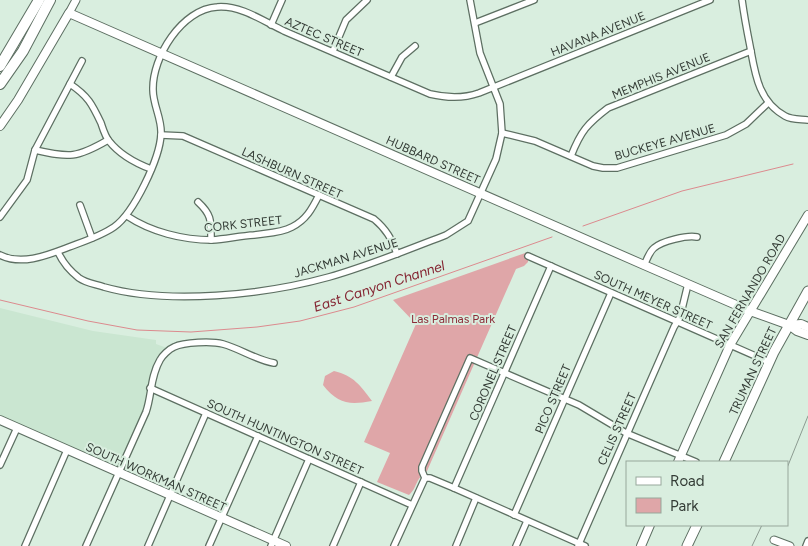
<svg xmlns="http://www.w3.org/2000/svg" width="808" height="546" font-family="Figtree,sans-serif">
<rect width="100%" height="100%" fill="#d9eedf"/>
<path fill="#cae6d1" d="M0,308L93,331L156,340V344L167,348L149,383V400L119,473L0,420Z"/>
<g fill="#dfa6a8">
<path d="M528,252V262L524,266L516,269L427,471C414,480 418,487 409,495L377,482L390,453L364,442L416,324L393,300Z"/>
<path d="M334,371C354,376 360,385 372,401C349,405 338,404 323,385L325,376Z"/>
</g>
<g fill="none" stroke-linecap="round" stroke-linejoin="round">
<g stroke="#dc8a8e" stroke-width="1">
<path d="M583,226L682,191L793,164"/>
<path d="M0,300L88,321L137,330L191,332L257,327L300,321L354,307L552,237"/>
</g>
<g stroke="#5d6f62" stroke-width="8">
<g id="minor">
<path d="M742,0C744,15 747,31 750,46C755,73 758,101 785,116C792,120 801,119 808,120"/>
<path d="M475,23L534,0"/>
<path d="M271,25L282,0"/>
<path d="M333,51L346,20L367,0"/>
<path d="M391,77L402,57L415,46"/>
<path d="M70,84C88,96 92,104 101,123C103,129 105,136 109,141C120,155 135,163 151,169"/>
<path d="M502,133L535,141L593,166L603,168H617L726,135L746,124L768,103"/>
<path d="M161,135L183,136L374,219C386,229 392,239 397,254"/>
<path d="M35,150C70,158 77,158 108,140"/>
<path d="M571,156C581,131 587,124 608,108L751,51"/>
<path d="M198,202C212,215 211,221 211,240"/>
<path d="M80,205L92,238"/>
<path d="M127,216C151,232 183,240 212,240C226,239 240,236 254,235C267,233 281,233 292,227C306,220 312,209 319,195"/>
<path d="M0,217L27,180L35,150L82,61"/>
<path d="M58,252C62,261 70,271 79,278C86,283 95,284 104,287C168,305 264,295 329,277C368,266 407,250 446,235L468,221L496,159L502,133L500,104L480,53L470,0"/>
<path d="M0,255C22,266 48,255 69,247C85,241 101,236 114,227C134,213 160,158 161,134C162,119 153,105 153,90C152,57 182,9 217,7C241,5 263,21 284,31C333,52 381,73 430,94C447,98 462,99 479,93L710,0"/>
<path d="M528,256L769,362"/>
<path d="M644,265C647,260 649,252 654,248C662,241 687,235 697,237"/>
<path d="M150,388L412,505"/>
<path d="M0,465L17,428"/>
<path d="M425,478L422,471V467L470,358L579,405L626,433L696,462"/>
<path d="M425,478H430L454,488L585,546"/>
<path d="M454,488L551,266"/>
<path d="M514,515L611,293"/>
<path d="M25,546L67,450"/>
<path d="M86,546L146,412C152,395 150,377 160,360C162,356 169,349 174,347C184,342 212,341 223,344C241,349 256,360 274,363"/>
<path d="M148,546L206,413"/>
<path d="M209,546L258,436"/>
<path d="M271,546L309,459"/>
<path d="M333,546L361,482"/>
<path d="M394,546L425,478"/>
<path d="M456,546L476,498"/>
<path d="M516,546L527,521"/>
<path d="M578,546L674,327L680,317L688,284"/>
<path d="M806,546L808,541"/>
</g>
</g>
<g stroke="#5d6f62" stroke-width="9">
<g id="tertiary">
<path d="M69,13L76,0"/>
<path d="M774,540L790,546"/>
</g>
</g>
<g stroke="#5d6f62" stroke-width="10">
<g id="secondary">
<path d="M0,126L18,100L69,13L644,265L750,311L789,325L797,331L808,335"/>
<path d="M789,325L801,324L808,327"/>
<path d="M0,420L286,546"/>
<path d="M678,462L730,345L808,215"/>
<path d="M641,546L650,525"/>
</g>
</g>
<g stroke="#5d6f62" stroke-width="11">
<g id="primary">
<path d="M724,462L774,352L808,291"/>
<path d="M687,546L697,525"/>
</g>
</g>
<g stroke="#5d6f62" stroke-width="12">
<g id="motorway">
<path d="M0,66L39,0"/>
<path d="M0,84L23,51L50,0"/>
</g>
</g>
<use href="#minor" stroke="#fff" stroke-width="5.5"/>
<use href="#tertiary" stroke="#fff" stroke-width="7"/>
<use href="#secondary" stroke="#fff" stroke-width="8"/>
<use href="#primary" stroke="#fff" stroke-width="9"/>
<use href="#motorway" stroke="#fff" stroke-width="10"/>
<g stroke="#8c9b91" stroke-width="1">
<path d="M787,468L808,416"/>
<path d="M752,546L762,525"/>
</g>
</g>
<g text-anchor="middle" stroke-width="4" stroke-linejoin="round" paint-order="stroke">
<g font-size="12" fill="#343c36" stroke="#d9eedf">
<text transform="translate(598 34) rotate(-22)" y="4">HAVANA AVENUE</text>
<text transform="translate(324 37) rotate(23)" y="4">AZTEC STREET</text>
<text transform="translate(661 76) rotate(-22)" y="4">MEMPHIS AVENUE</text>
<text transform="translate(665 142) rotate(-16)" y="4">BUCKEYE AVENUE</text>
<text transform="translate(433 160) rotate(24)" y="4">HUBBARD STREET</text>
<text transform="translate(292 173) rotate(24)" y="4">LASHBURN STREET</text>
<text transform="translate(243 224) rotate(-6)" y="4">CORK STREET</text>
<text transform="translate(346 258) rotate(-17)" y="4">JACKMAN AVENUE</text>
<text transform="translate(750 291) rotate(-60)" y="4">SAN FERNANDO ROAD</text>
<text transform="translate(653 300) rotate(24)" y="4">SOUTH MEYER STREET</text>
<text transform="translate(753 371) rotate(-65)" y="4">TRUMAN STREET</text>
<text transform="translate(493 373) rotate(-67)" y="4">CORONEL STREET</text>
<text transform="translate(553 399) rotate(-67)" y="4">PICO STREET</text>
<text transform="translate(617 429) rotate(-66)" y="4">CELIS STREET</text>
<text transform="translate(285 437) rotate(24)" y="4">SOUTH HUNTINGTON STREET</text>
<text transform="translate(156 477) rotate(24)" y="4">SOUTH WORKMAN STREET</text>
</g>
<g font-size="12" fill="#8c2c38" stroke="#d9eedf">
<text x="453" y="323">Las Palmas Park</text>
</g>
<g font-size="14" font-style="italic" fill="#842431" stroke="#d9eedf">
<text transform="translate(379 286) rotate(-18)" y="5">East Canyon Channel</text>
</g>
</g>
<rect x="626" y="461" width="162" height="65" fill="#d9eedf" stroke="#97a79b"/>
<rect x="636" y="477" width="25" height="8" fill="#ffffff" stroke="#97a79b"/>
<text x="670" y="486" font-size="15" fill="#343c36">Road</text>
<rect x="636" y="498" width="25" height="15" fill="#dfa6a8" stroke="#97a79b"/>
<text x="670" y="511" font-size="15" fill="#343c36">Park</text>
</svg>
